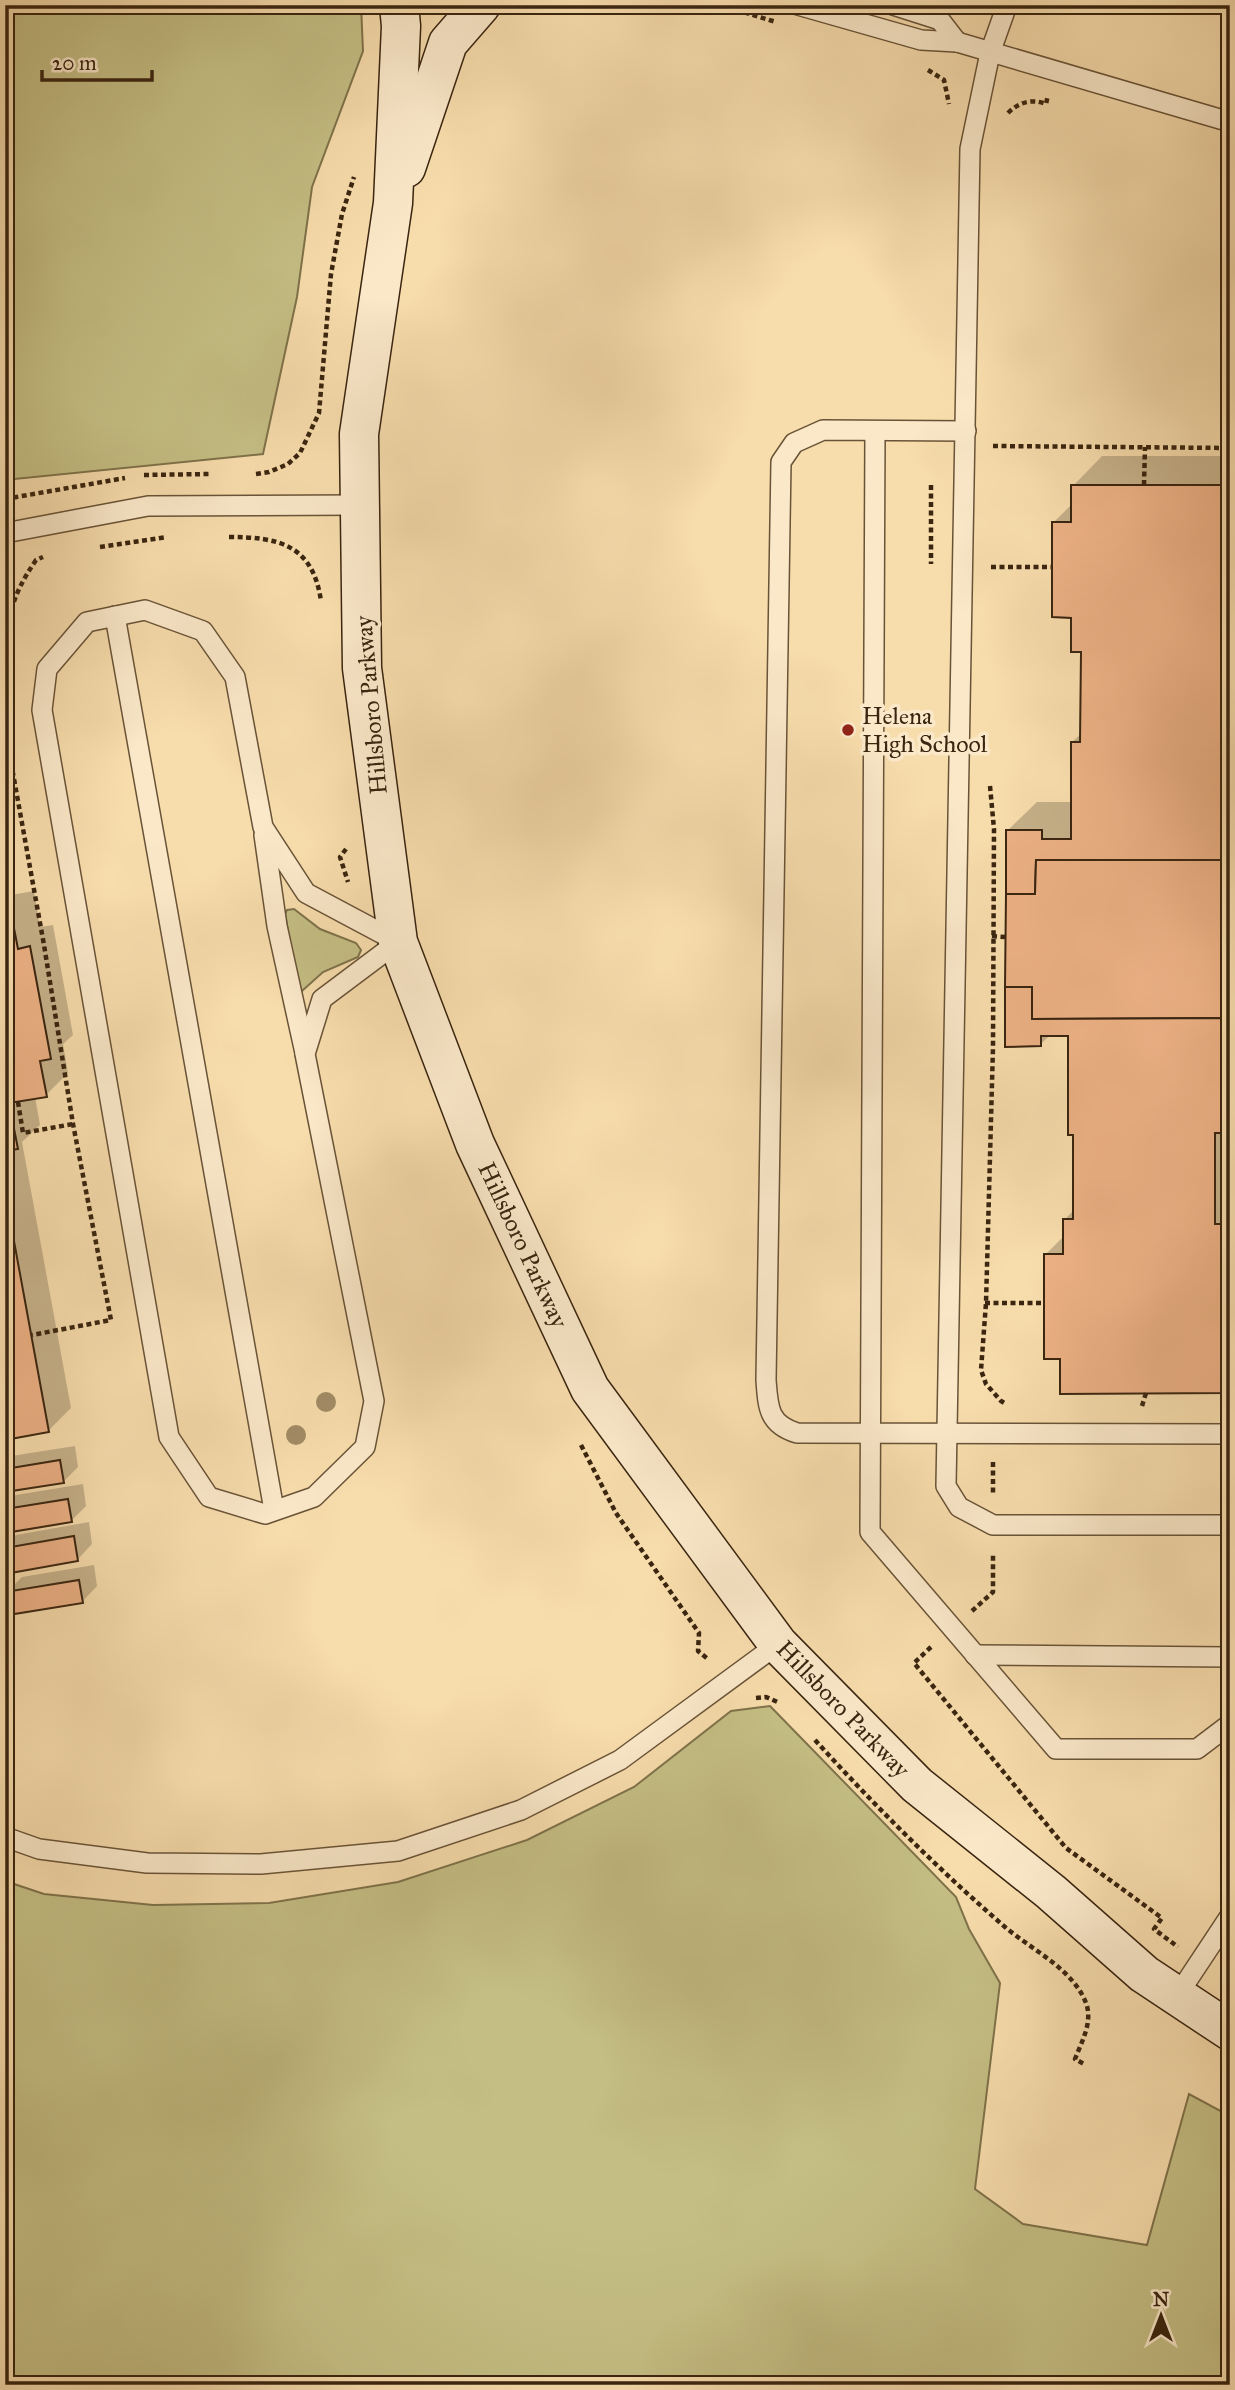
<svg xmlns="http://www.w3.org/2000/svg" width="1235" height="2390" font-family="'IM FELL Great Primer',serif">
<rect width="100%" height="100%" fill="#f7dcac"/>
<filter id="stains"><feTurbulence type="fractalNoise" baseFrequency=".00286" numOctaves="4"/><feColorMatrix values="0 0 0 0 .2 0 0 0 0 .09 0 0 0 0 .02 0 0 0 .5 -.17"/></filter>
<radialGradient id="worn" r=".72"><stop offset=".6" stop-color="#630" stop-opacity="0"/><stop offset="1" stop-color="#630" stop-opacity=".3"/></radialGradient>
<g fill="#c4be84" stroke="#7f724a" stroke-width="2">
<path d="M5,5H361L363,51L312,187L297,297L263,454L5,480Z"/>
<path d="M294,909L320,929L356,943L361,950L358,957L323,972L302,991L298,988L285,914L287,910Z"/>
<path d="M770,1706L956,1897L969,1929L1000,1983L975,2189L1023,2224L1147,2245L1189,2094L1230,2116V2385H5V1881L44,1894L153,1905L269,1903L398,1882L527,1840L634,1787L731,1711Z"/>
</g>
<g fill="#0003">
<path d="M1102,456H1230V1388L1226,1392L1062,1357L1045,1255L1065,1235V1219L1075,1209V1133L1070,1035H1050L1040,1045L1007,831L1037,802H1072V742L1082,733L1083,651L1072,616L1053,523L1073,503V486Z"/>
<path d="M34,891L40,927L53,925L73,1035L63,1044L68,1073L46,1095L35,1097L40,1125L22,1142L71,1408L48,1431L5,1438V896Z"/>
<path d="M75,1446L78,1467L63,1482L5,1491V1457Z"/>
<path d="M83,1484L86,1506L71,1521L5,1531V1501L10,1496Z"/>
<path d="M89,1522L92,1544L77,1560L5,1572V1545L16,1535Z"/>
<path d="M94,1565L97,1586L82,1602L7,1592L22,1577Z"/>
<path d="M5,1620L9,1642L5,1646Z"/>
</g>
<g fill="#ecb185" stroke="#3a2510" stroke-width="2">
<path d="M1071,485H1230V639L1229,653L1221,655V741H1227V837H1230V860H1036L1035,894H1006V830H1042V839H1071V742H1080L1081,652H1071V618L1052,617V522H1071Z"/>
<path d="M1036,860H1230V1018L1032,1019V987H1005L1006,894H1035Z"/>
<path d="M11,913L18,949L30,946L51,1059L40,1061L47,1097L9,1103L18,1149L5,1151V914Z"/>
<path d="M1005,987H1032V1019L1230,1018V1036H1223V1133H1215V1224H1222V1241H1230V1378H1227V1393L1060,1394V1359H1044V1254H1063V1219H1073V1135H1068V1036H1041V1046L1005,1047Z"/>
<path d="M5,1192L49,1432L5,1440Z"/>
<path d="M60,1460L64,1483L5,1492V1469Z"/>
<path d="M68,1499L72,1522L5,1533V1509Z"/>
<path d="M74,1536L78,1561L5,1574V1548Z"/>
<path d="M79,1580L83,1603L8,1615L5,1592Z"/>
</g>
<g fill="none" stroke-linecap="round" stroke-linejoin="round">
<g stroke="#695337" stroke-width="22">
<g id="lane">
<path d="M798,5L921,40L957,42L1230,122"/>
<path d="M893,5L940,20L957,42"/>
<path d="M1007,5L990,53L970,149L946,1486L959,1507L993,1525H1230"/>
<path d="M875,431L870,1532L1056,1749H1197L1230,1724"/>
<path d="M966,431L823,430L794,443L781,462L766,1380C768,1407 768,1424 797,1433L1230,1434"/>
<path d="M5,533L148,506L360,505"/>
<path d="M145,610L203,631L235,677L263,827L306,893L398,942L322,999L305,1054L374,1401L365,1447L314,1497L265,1514L209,1497L169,1437L42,710L47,669L87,622Z"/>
<path d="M115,616L274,1510"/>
<path d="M264,835L277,926L305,1053"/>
<path d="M975,1655L1230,1657"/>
<path d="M5,1837L39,1849L147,1863L261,1864L398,1851L521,1810L620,1760L778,1644"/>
<path d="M1177,1996L1230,1916"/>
</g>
</g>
<g stroke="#3a2510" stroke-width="41">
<g id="secondary">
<path d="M399,5L401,26L393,203L359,434L362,668L398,942L475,1144L590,1389L778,1644L917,1785L1051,1892L1144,1974L1230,2031"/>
<path d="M406,168L448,43L481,5"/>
</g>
</g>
<g stroke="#3a2510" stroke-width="4.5" stroke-dasharray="5 3.5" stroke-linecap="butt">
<path d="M720,5L776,22"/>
<path d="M928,70L944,80L949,104"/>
<path d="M1008,113C1018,103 1031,98 1046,104L1048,95"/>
<path d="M993,446L1230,448"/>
<path d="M256,474L269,472L288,464L300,453L319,413L331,274L342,214L354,177"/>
<path d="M144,475L209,474"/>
<path d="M931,485V564"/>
<path d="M1144,485L1145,447"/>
<path d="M5,499L125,478"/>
<path d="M229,537C279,537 313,545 321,601"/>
<path d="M100,547L167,537"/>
<path d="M991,567H1052"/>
<path d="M5,671L13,669C2,625 11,597 36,560L43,557"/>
<path d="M5,729L44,945L73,1124L111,1320L32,1335"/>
<path d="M990,786L994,829L993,1047L986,1303L981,1370L986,1384L1001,1401L1006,1404"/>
<path d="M346,849L340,857L348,882"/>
<path d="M992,936L1005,937"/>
<path d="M18,1102L23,1133L73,1124"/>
<path d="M985,1303H1044"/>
<path d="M1142,1406L1146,1393"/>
<path d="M581,1445L616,1513L699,1633L698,1651L709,1660"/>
<path d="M993,1462V1495"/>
<path d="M972,1611L993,1592V1553"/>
<path d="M931,1647L914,1663L1066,1848L1162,1918L1154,1929L1178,1947"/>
<path d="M756,1698L766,1697L780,1703"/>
<path d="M815,1740C875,1806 938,1869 1005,1927C1032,1950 1073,1969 1086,2003C1093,2022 1082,2041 1075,2059L1084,2064"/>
</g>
<use href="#lane" stroke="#fae8c9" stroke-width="19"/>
<use href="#secondary" stroke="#fae8c9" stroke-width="38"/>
</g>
<g fill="#a28c66">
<circle cx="326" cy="1402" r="10"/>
<circle cx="296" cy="1435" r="10"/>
</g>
<circle fill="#8f2418" stroke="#fae8c9" stroke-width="2.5" cx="848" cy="730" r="7"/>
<g text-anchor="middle" stroke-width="7" stroke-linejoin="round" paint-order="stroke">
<g font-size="24" fill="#3a2510" stroke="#fae8c9">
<text transform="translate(371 705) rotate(-95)" y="8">Hillsboro Parkway</text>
<text transform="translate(523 1245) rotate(65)" y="8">Hillsboro Parkway</text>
<text transform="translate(843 1709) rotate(46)" y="8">Hillsboro Parkway</text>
</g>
<g font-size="24" fill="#3a2510" stroke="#fae8c9" text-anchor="start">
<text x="862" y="724">Helena<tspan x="862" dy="28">High School</tspan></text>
</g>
</g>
<rect width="1235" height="2390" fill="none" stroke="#f7dcac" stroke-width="28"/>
<rect x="7" y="7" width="1221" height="2376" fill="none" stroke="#3a2510" stroke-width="3.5"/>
<rect x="14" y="14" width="1207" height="2362" fill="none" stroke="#3a2510" stroke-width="2"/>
<g transform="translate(1161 2316)" stroke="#fae8c9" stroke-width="5" paint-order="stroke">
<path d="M0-5L12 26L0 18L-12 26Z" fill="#3a2510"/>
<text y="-10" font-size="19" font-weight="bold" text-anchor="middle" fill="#3a2510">N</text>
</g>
<path d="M42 70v10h110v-10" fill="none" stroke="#3a2510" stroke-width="3.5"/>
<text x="52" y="70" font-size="21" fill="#3a2510" stroke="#fae8c9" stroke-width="5" paint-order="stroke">20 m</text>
<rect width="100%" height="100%" filter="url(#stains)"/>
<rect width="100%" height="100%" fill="url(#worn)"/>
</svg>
